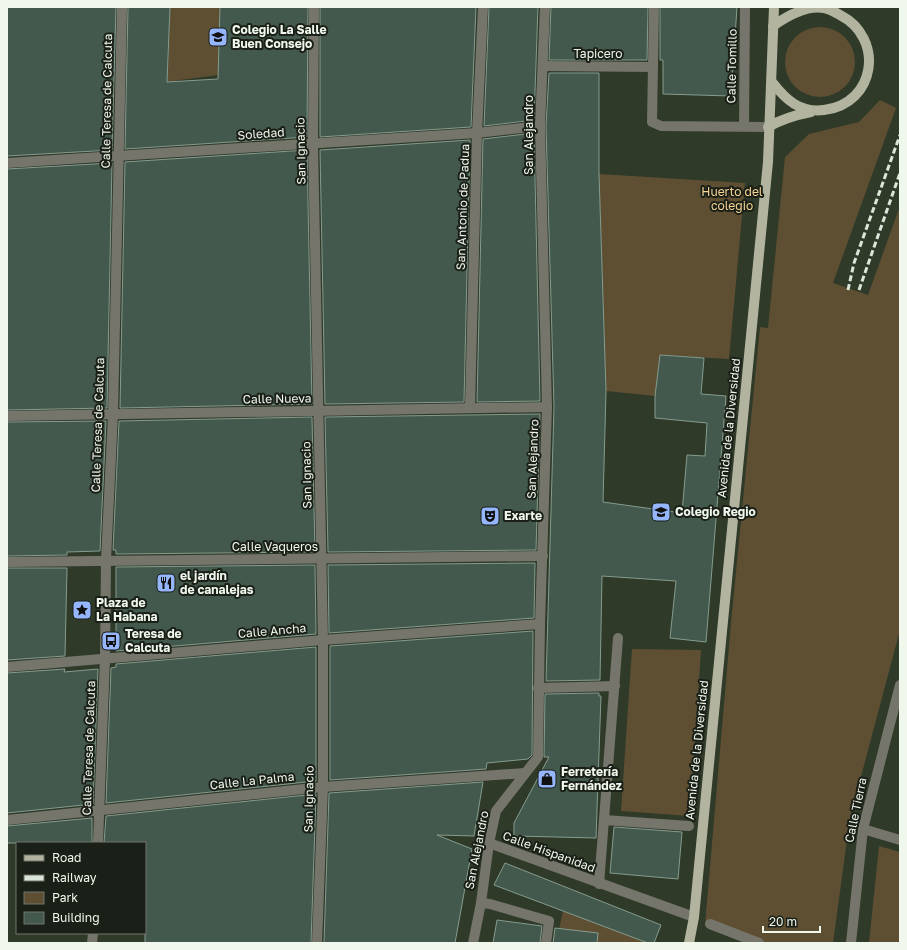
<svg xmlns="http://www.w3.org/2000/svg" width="907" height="950" font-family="'Golos Text',sans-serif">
<rect width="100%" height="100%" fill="#2f3a29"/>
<g fill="#5e4f33">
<path d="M170,7H220L218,75L165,82V70L168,68Z"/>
<circle cx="820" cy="62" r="35"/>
<path d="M880,100L896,108L833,283L868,295L900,206V630L850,818L833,943H764L705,925L731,623L760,327L768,328L785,157L809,134L859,122Z"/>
<path d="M599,174L745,183L729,359L660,355L655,396L606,391Z"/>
<path d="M632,649L701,650L690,816L621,811Z"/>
<path d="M879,846L900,852V943H869Z"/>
<path d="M563,911L648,943H593L559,929Z"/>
</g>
<g fill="#43594d" stroke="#859c8f">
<path d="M7,7H116L112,150L7,156Z"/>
<path d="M128,7H170L167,82L218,79L220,7H308L307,137L125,149Z"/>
<path d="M320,7H476L471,127L320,137Z"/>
<path d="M489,7H538L534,120L484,126Z"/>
<path d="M551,7H648L647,60H549Z"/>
<path d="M660,7H737L731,96L663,94V60H660Z"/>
<path d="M549,73H599V174L606,391L603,502L682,513L687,455L705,456L707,423L655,418V396L660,355L704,358L701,394L726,396L706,642L670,638L676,581L602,576L600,680L546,681L554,407L546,126Z"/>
<path d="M534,133L540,401L477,402L483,139Z"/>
<path d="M470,140L464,402L325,404L320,150Z"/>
<path d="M307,150L312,404L120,408L125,162Z"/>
<path d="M112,163L107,408L7,410V169Z"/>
<path d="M540,414L536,550L328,552L325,417Z"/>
<path d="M312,417L315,552L116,554V550H113L119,421Z"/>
<path d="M106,421L100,551L67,552V555L7,556V422Z"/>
<path d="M535,563L534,618L329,633L328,565Z"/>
<path d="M315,565L316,634L116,651V567Z"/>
<path d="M7,568H67L65,656L7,660Z"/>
<path d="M533,631L532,755L528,759L487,763L486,769L330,780V646Z"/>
<path d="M316,647V781L106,803L111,668L116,667V664Z"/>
<path d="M65,669L64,672L98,669L93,804L7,813V673Z"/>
<path d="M599,693V696H601L596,838L514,836V823L549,757H544L545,694Z"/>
<path d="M483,782L474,836L437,835L472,849L455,943H324L329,793Z"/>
<path d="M316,794L311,943H145V843H104L106,816Z"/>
<path d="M92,818V843H7V826Z"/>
<path d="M614,827L682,832L678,879L610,873Z"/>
<path d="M505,863L661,925L654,943H648L494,885Z"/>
<path d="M497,920L542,926L540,943H493Z"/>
<path d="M555,928L598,933L597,943H553Z"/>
</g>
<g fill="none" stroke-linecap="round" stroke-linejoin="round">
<g stroke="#75756b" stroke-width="10">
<path d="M314,7L313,144L323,640V787L317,943"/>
<path d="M654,7L652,122L661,126L768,127"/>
<path d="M543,66L653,67"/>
<path d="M744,126L745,7"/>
<path d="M7,163L477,133L540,126"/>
<path d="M470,408L477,133L483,7"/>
<path d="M7,416L547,407"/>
<path d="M7,562L543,556"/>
<path d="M7,667L323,640L540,624"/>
<path d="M538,688L615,686"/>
<path d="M7,820L323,787L525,773"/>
<path d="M604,820L689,826"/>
<path d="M863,829L900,840"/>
<path d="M98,843L105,658L106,560L113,414L122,7"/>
<path d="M489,843L694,917"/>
<path d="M599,884L618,638"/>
<path d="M481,903L490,904L549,921L546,943"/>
<path d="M710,924L759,943"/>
<path d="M92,943L93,933"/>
<path d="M473,943L481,903L489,843L496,811L538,757L540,624L547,407L540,126L545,7"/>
<path d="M851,943L863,829L900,685"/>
</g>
<g stroke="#b3b49f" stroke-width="10">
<path d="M772,82C786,100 800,113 824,110C876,104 885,38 840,15C835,12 830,9 824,8C806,5 787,16 773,26"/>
<path d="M768,127C782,119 795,115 811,112"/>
<path d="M689,943L694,917L768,162L774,7"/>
</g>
<g stroke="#dce5d9" stroke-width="3" stroke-dasharray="6 3" stroke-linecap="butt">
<path d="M848,290L854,263L900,135"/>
<path d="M859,290L900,173"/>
</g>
</g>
<defs>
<g id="school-square" transform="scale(1)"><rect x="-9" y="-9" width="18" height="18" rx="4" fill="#95b6fd" stroke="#1a1f17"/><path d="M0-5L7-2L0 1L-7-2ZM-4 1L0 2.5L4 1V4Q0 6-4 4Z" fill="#111"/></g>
<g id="theatre-square" transform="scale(1)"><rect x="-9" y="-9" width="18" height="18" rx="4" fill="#95b6fd" stroke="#1a1f17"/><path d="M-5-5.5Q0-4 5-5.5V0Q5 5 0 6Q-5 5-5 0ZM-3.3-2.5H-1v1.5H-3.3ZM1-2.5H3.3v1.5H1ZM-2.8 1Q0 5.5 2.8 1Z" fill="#111"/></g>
<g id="restaurant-square" transform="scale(1)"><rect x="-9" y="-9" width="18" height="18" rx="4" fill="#95b6fd" stroke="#1a1f17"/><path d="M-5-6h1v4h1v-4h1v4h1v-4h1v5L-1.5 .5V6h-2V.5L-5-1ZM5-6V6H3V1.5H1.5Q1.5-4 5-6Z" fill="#111"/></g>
<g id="sight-square" transform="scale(1)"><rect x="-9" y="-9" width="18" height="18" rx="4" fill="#95b6fd" stroke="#1a1f17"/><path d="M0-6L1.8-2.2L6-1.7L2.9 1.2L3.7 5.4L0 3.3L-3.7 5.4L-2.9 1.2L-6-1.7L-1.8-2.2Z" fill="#111"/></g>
<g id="bus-square" transform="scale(1)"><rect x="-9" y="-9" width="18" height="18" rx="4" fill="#95b6fd" stroke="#1a1f17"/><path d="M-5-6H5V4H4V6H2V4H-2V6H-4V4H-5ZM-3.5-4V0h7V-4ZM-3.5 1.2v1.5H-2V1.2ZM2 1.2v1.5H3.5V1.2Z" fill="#111"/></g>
<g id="shop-square" transform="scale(1)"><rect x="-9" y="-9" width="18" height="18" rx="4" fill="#95b6fd" stroke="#1a1f17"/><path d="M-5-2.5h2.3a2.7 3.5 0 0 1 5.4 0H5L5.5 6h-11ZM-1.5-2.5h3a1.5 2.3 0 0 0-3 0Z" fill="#111"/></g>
</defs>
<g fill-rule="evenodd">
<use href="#school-square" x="218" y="37"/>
<use href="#school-square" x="661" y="512"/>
<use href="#theatre-square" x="490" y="516"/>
<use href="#restaurant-square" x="166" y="583"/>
<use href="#sight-square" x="82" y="610"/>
<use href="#bus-square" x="111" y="641"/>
<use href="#shop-square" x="547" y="779"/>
</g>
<g text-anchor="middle" stroke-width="4" stroke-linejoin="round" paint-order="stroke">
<g font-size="12" font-weight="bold" fill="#f0f8ed" stroke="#1a1f17" text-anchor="start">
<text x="232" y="34">Colegio La Salle<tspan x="232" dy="14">Buen Consejo</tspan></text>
<text x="675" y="516">Colegio Regio</text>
<text x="504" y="520">Exarte</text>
<text x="180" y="580">el jardín<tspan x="180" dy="14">de canalejas</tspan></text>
<text x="96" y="607">Plaza de<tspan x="96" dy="14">La Habana</tspan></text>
<text x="125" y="638">Teresa de<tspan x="125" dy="14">Calcuta</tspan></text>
<text x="561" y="776">Ferretería<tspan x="561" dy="14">Fernández</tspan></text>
</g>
<g font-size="12" fill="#f0f8ed" stroke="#1a1f17">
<text x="598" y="58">Tapicero</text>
<text transform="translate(732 66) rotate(-89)" y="4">Calle Tomillo</text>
<text transform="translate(107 101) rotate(-89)" y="4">Calle Teresa de Calcuta</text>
<text transform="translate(261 134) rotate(-4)" y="4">Soledad</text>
<text transform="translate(529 135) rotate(-90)" y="4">San Alejandro</text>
<text transform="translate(301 151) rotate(-91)" y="4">San Ignacio</text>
<text transform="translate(463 207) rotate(-88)" y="4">San Antonio de Padua</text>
<text transform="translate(277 399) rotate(-1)" y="4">Calle Nueva</text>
<text transform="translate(98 425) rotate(-88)" y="4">Calle Teresa de Calcuta</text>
<text transform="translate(729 428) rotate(-84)" y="4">Avenida de la Diversidad</text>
<text transform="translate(533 459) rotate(-88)" y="4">San Alejandro</text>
<text transform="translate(307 475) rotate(-91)" y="4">San Ignacio</text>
<text x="275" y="551">Calle Vaqueros</text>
<text transform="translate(272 631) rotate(-5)" y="4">Calle Ancha</text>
<text transform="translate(89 748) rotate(-88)" y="4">Calle Teresa de Calcuta</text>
<text transform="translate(697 750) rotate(-84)" y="4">Avenida de la Diversidad</text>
<text transform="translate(252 781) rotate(-6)" y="4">Calle La Palma</text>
<text transform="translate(309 799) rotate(-89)" y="4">San Ignacio</text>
<text transform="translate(856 810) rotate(-78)" y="4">Calle Tierra</text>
<text transform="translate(477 850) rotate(-79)" y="4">San Alejandro</text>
<text transform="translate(549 852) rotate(20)" y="4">Calle Hispanidad</text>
</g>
<g font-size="12" fill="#f7d595" stroke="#1a1f17">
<text x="732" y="196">Huerto del<tspan x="732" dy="14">colegio</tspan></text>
</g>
</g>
<rect width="907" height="950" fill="none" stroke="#f0f8ed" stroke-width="16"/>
<rect x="16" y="842" width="130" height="92" fill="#1a1f17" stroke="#70766d"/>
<rect x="24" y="855" width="20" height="6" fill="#b3b49f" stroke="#70766d"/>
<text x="52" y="862" font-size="12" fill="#f0f8ed">Road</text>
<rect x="24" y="875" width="20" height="6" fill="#dce5d9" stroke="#70766d"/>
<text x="52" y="882" font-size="12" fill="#f0f8ed">Railway</text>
<rect x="24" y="892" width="20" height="12" fill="#5e4f33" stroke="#70766d"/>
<text x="52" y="902" font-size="12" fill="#f0f8ed">Park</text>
<rect x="24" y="912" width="20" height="12" fill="#43594d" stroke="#70766d"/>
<text x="52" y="922" font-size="12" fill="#f0f8ed">Building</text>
<path d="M763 926v6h57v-6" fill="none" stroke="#f0f8ed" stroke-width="2"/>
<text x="769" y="926" font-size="12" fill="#f0f8ed" stroke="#1a1f17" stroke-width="3" paint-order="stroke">20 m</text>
</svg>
